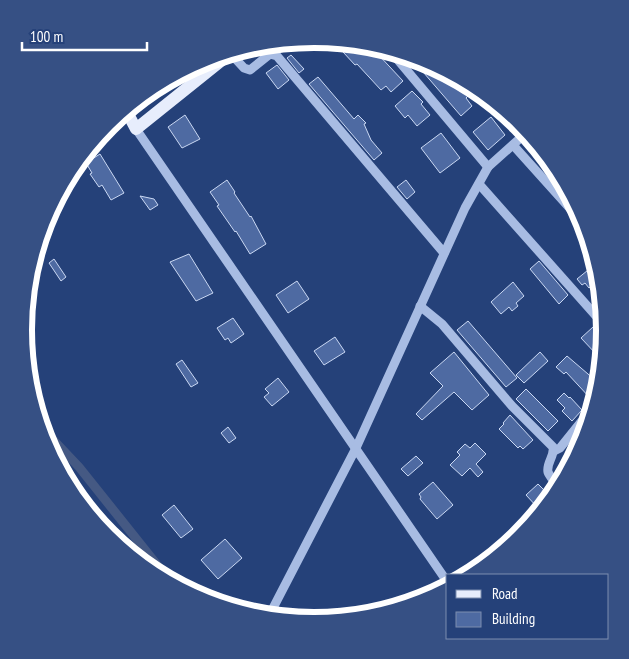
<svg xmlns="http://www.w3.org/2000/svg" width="629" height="659" font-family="'PT Sans Narrow',sans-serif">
<rect width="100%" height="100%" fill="#254179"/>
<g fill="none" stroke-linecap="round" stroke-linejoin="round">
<path stroke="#455983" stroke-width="9" d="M44,430L79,467L162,571"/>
</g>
<g fill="#4e6aa2" stroke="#cad8f3">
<path d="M351,46L375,51L403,81L391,92L386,86L381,90L357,64L355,65L343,52Z"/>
<path d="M291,55L304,69L299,73L287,58Z"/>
<path d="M411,58L426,61L449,76L468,96L466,98L472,106L461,116Z"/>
<path d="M277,65L289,80L278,89L266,73Z"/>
<path d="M318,77L354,119L358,115L366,123L364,124L371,140L382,153L374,160L309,84Z"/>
<path d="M412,91L423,102L421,104L430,115L417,126L408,115L405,118L395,106Z"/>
<path d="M185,115L200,139L182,148L168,127Z"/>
<path d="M491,117L505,135L488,150L473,132Z"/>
<path d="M441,133L460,158L440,173L421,148Z"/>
<path d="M100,154L124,193L111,200L102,185L99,187L90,174L92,173L86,163Z"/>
<path d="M227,180L235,192L234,193L250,217L251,216L266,244L250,254L236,231L235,232L217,206L219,205L210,192Z"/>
<path d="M406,180L415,192L407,199L397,187Z"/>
<path d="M140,196L154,199L158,205L150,210Z"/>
<path d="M189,254L213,293L196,301L170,262Z"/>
<path d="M54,259L66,277L61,281L49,263Z"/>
<path d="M539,261L568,295L559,304L530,269Z"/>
<path d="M593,266L596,282L589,288L585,283L582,285L577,279Z"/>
<path d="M297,281L309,299L288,313L276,295Z"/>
<path d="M513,282L524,296L516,303L518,306L512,311L509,307L501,314L491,302Z"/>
<path d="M233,318L244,334L231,343L228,338L225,340L217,328Z"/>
<path d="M468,321L517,378L506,387L457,330Z"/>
<path d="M593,327L603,339L601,352L597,355L581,338Z"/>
<path d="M335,337L345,352L324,365L314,351Z"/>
<path d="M454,352L489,395L472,410L454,392L422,420L416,414L443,386L430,373Z"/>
<path d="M540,352L548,361L524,383L516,375Z"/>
<path d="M567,356L595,380L591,399L566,372L564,374L556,367Z"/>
<path d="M182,360L198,383L191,387L176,364Z"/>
<path d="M278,378L289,392L272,406L264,397L269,393L265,389Z"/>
<path d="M526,389L558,421L548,431L516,399Z"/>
<path d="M564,393L569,398L570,397L582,410L572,421L562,411L565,408L557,400Z"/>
<path d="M510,415L533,440L523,449L520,446L518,448L499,429L504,424L503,423Z"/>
<path d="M228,427L236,438L229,443L221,433Z"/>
<path d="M475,443L486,454L476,464L483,472L478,477L470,468L462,476L450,465L460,455L457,452L465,444L470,448Z"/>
<path d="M416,456L423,463L408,476L401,469Z"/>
<path d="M433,482L453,505L437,519L420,499L421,497L419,494Z"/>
<path d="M538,484L548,494L538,508L526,495Z"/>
<path d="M174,505L193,529L181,538L162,515Z"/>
<path d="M225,539L242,558L218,579L201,560Z"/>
</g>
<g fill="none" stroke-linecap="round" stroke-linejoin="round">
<g stroke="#a8bce3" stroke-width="9">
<path d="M393,54L488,167"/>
<path d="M232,55L244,68L250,70L270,54L277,56L444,253"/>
<path d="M136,129L448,583"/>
<path d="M513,145L584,224"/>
<path d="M479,184L605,326"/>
<path d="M420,306L442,324L512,406L553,447C555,456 546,463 548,472C549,475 553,480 555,483"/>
<path d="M554,451L560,448L589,412"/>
<path d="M271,612L356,448L465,208L488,167L526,133"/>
</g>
<path stroke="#e7edfc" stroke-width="12" d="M127,112L136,129L227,56"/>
</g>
<path d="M0 0H629V659H0ZM32 330a282 282 0 1 1 564 0a282 282 0 1 1-564 0Z" fill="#365084" fill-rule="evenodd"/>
<path fill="none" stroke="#fff" stroke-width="6" d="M32 330a282 282 0 1 1 564 0a282 282 0 1 1-564 0Z"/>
<rect x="446" y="574" width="162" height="65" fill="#254179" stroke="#7c8daf"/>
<rect x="456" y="590" width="25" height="8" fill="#e7edfc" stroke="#7c8daf"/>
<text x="492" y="599" font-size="15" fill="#ffffff">Road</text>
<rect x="456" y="612" width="25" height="15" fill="#4e6aa2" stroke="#7c8daf"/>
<text x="492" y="624" font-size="15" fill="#ffffff">Building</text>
<path d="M22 42v8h125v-8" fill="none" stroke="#ffffff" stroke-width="2.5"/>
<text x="30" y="42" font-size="15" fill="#ffffff" stroke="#254179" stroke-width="4" paint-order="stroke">100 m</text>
</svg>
